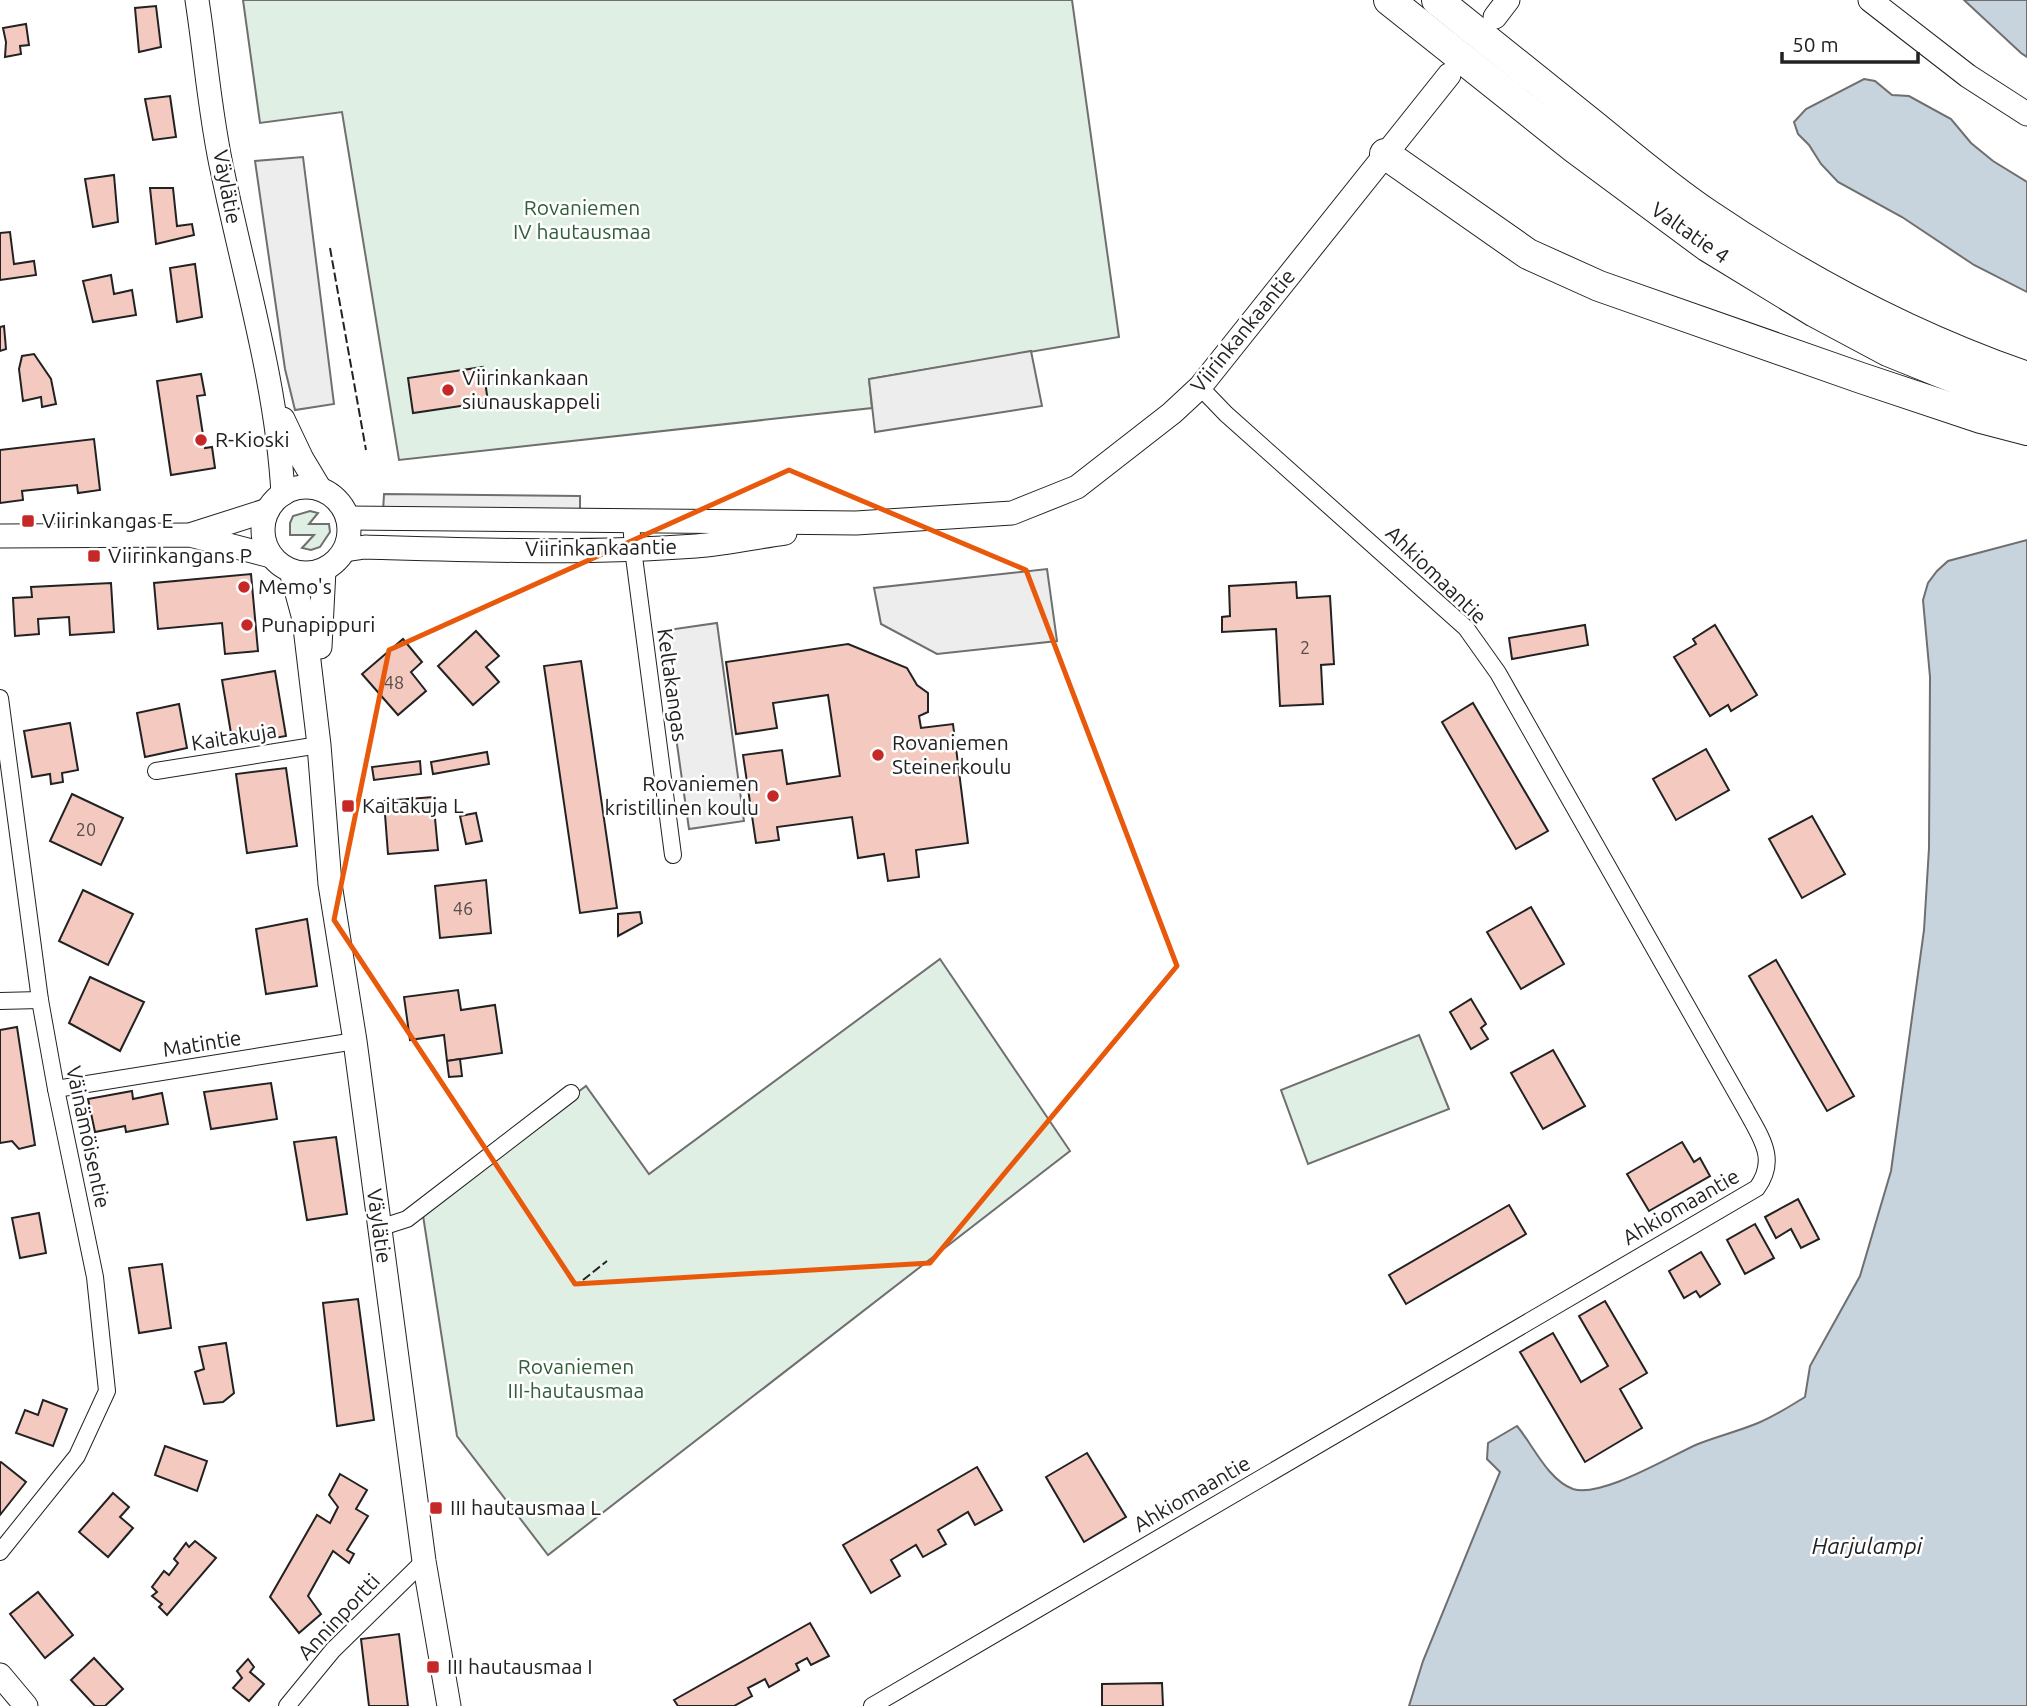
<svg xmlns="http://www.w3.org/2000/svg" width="2027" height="1706" font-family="Ubuntu,sans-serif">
<rect width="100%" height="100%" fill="#fff"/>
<g fill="#e0efe3" stroke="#6f6f6f" stroke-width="2">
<path d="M243,0H1072L1119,337L869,379L872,408L399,460L342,112L260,123Z"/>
<path d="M310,511L318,513L309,524H329L330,532L320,547L311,550L302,548L314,535H290V523L293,516Z"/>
<path d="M940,959L1070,1151L548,1555L457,1436L422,1209L586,1086L649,1174Z"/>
<path d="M1419,1035L1449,1109L1308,1164L1281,1090Z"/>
</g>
<g fill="#ededed" stroke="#6f6f6f" stroke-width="2">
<path d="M303,157L334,404L295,410L285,369L255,161Z"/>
<path d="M1031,351L1042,406L875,432L869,379Z"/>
<path d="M384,494L580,496V514L383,512Z"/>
<path d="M1047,569L1057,641L937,654L881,624L874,588Z"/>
<path d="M717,623L744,821L689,829L661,631Z"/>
</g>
<g fill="#c7d3dd" stroke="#6f6f6f" stroke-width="2">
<path d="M1964,0H2027V57L2021,53Z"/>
<path d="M1864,79L1875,81L1892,95L1909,96L1951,119L1971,143L1993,161L2027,182V292L1974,265L1902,217L1838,182L1821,164L1809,145L1798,134L1794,122L1806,109Z"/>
<path d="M2027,540V1706H1409L1423,1661L1500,1472L1487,1459L1488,1443L1517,1426C1533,1445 1548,1480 1573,1489C1602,1498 1670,1456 1698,1444C1718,1436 1739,1431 1758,1423C1775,1416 1790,1406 1805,1397L1810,1366L1860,1276L1891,1171L1924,930L1929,848L1930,677L1923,600L1928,583L1937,571L1948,561Z"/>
</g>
<g fill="#f3c9c0" stroke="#222" stroke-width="2">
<path d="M156,6L161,47L139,52L135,8Z"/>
<path d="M26,24L29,45L20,46L21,54L5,57L6,42L3,28Z"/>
<path d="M170,96L176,137L153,140L145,99Z"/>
<path d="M114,175L118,222L93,227L85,179Z"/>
<path d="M150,188H173L177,226L192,224L194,235L156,244Z"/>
<path d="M10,232L14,264L34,261L36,275L0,280V233Z"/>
<path d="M195,264L202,317L177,322L170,268Z"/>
<path d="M111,275L114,294L132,290L136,315L93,322L83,281Z"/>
<path d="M4,326L6,349L0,351V327Z"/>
<path d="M34,354L51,379L56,404L42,407L41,397L23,401L19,369L22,356Z"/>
<path d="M483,367L488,402L413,413L408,378Z"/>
<path d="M201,374L205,395L197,396L205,448L212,447L215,468L171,475L157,381Z"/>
<path d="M94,439L100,490L78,493L77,485L22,491L23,500L0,503V450Z"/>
<path d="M251,574L258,651L225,654L222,623L158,629L154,583Z"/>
<path d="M1296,582L1297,598L1330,596L1334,664L1321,665L1323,704L1280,706L1276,629L1222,632V617L1230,616L1229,586Z"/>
<path d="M111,583L114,632L70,635L69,617L38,619L39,634L15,636L13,598L32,597L31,587Z"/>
<path d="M1585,625L1588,645L1512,659L1509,638Z"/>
<path d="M1715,625L1757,695L1731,711L1728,705L1710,716L1674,657L1696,644L1693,639Z"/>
<path d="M476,631L499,656L486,667L499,682L473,705L438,666Z"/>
<path d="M403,639L422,662L411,672L426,691L398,715L362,674Z"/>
<path d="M848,644L907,668L917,685L928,693V712L919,716L921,728L953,724L968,843L916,850L919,877L888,881L884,854L858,858L852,817L777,827L779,840L756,843L743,755L782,750L787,784L840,776L828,695L773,703L777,728L736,734L726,662Z"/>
<path d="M581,661L617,908L580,913L544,666Z"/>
<path d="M275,671L286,736L233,745L222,680Z"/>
<path d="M1473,703L1548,831L1516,849L1442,722Z"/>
<path d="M179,704L187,748L145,757L137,713Z"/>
<path d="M70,723L78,770L62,773L63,782L51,784L50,774L32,777L24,731Z"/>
<path d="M1706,749L1729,790L1676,820L1653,779Z"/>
<path d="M487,752L489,764L433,774L431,762Z"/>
<path d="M420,761L421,774L374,780L372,767Z"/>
<path d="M286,768L297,846L247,853L236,774Z"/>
<path d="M72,794L123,818L101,865L50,841Z"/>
<path d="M433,797L438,850L388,854L384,801Z"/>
<path d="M476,813L482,841L466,844L460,816Z"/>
<path d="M1812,816L1845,874L1802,898L1769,839Z"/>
<path d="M486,880L491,933L440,938L435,886Z"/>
<path d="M83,890L133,914L108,965L59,941Z"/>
<path d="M1531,907L1564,964L1521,989L1487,932Z"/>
<path d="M640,912L642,923L618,936V914Z"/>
<path d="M307,919L317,986L266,994L256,929Z"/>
<path d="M1776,960L1854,1096L1827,1111L1749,976Z"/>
<path d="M90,977L144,1002L120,1051L69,1023Z"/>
<path d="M458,990L461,1010L495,1005L502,1053L447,1061L444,1035L410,1040L404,997Z"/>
<path d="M1471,999L1486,1024L1481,1028L1488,1039L1471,1049L1450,1012Z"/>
<path d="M17,1027L35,1145L19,1149L12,1141L0,1143V1030Z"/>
<path d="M1553,1050L1585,1106L1543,1129L1511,1073Z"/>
<path d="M460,1059L462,1076L449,1077L447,1061Z"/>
<path d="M271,1083L277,1119L211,1129L204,1092Z"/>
<path d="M132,1091L133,1099L162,1093L168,1124L126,1132L125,1126L95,1132L88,1099Z"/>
<path d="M336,1137L347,1214L307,1220L294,1142Z"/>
<path d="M1682,1142L1694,1162L1700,1158L1710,1176L1649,1211L1627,1174Z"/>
<path d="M1798,1199L1819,1239L1801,1248L1791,1229L1776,1238L1765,1217Z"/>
<path d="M1509,1205L1526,1234L1406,1304L1389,1275Z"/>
<path d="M39,1213L46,1253L20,1258L12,1218Z"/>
<path d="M1755,1224L1774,1258L1745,1274L1727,1240Z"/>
<path d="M1701,1252L1720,1284L1700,1297L1696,1291L1684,1298L1669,1271Z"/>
<path d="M162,1264L171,1328L139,1333L129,1268Z"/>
<path d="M358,1299L374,1420L337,1426L323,1303Z"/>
<path d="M1605,1301L1647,1373L1620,1389L1642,1428L1585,1462L1520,1352L1553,1333L1581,1382L1608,1366L1579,1316Z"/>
<path d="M226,1343L234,1393L223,1402L204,1404L195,1372L204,1369L199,1347Z"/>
<path d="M43,1400L67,1409L53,1446L16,1433L25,1410L38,1415Z"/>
<path d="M165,1446L207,1461L197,1491L155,1475Z"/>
<path d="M1087,1453L1126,1517L1084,1542L1046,1477Z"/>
<path d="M1,1462L26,1482L0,1515V1463Z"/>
<path d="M977,1467L1002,1510L975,1525L968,1512L938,1530L946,1544L923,1557L916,1545L891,1560L900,1576L871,1593L843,1545Z"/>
<path d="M340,1474L367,1490L356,1509L368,1516L347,1550L354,1554L349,1563L333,1551L308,1596L321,1614L299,1633L270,1597L317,1515L330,1523L338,1507L329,1495Z"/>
<path d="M113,1493L129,1507L120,1517L133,1528L108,1557L79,1532Z"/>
<path d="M195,1541L216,1558L167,1615L159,1607L162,1604L152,1596L157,1592L152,1587L164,1571L169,1575L178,1563L174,1559L186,1543L189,1547Z"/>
<path d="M38,1592L73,1635L45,1658L10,1614Z"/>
<path d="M810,1623L829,1656L811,1665L807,1658L796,1664L799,1670L769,1687L765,1679L748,1688L752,1696L734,1706H678L674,1700Z"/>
<path d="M399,1634L408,1706H369L361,1639Z"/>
<path d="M94,1658L123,1689L105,1706H95L71,1680Z"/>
<path d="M248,1659L254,1667L250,1672L264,1684L249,1701L233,1688L242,1678L237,1671Z"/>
<path d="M1162,1683L1163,1706H1102V1684Z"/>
</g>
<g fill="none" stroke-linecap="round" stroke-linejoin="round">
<g stroke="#222" stroke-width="18">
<g id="street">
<path d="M631,521L633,549L673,855"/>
<path d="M0,698L40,1000L56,1089L95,1277L107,1391L77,1456L0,1552"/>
<path d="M156,771L319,745"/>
<path d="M0,1001L40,1000"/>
<path d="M56,1089L355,1041"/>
<path d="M379,1228L407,1219L571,1093"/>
<path d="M287,1706L333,1650L424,1561"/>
<path d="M872,1706L1757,1188C1778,1159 1761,1138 1746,1110L1498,673L1466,628L1226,414L1200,387"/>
</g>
</g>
<g stroke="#222" stroke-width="25">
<g id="secondary">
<path d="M197,0C206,58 210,117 223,174C245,280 277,385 283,494"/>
<path d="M1870,0L1968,76L2027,114"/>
<path d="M1495,17L1508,0"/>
<path d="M283,419L302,459L320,489"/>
<circle cx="306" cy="530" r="43"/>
<path d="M348,518L856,523L1012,513L1077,487L1172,413L1200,387L1449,75"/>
<path d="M193,534L268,510"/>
<path d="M0,536L190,535L271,556"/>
<path d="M345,550L365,547C475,550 586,554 696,546C725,544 756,537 785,533"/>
<path d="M291,571L304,619L319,745L330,884L355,1041L424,1561L449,1706"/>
<path d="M320,647L324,570"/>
<path d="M0,1675L26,1706"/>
</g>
</g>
<g stroke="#222" stroke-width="32">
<g id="highway">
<path d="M1389,0L1576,149L1707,246L1815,312L1888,351L2027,407"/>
<path d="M1437,0C1489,42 1541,84 1594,126C1631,156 1667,187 1707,214C1806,281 1914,338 2027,377"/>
<path d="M1385,154L1528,254L1599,286L1861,378L1981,418L2027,430"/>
</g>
</g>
<use href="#street" stroke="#fff" stroke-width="16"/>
<use href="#secondary" stroke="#fff" stroke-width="23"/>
<use href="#highway" stroke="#fff" stroke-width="30"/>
<g stroke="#222" stroke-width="2" stroke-dasharray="9 3.5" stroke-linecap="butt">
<path d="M330,248L366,450"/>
<path d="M583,1280L607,1261"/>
</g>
</g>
<path fill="none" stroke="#e8590c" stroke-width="5" stroke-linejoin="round" d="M789,470L1026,570L1177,966L930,1263L575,1284L334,920L389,650Z"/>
<g fill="#c62828" stroke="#fff" stroke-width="2.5">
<circle cx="448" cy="390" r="7"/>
<circle cx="201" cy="440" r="7"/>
<rect x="21" y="514" width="14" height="14" rx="3.5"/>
<rect x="87" y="549" width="14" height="14" rx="3.5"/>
<circle cx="244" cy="587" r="7"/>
<circle cx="247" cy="625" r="7"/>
<circle cx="878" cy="755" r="7"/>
<circle cx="773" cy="796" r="7"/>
<rect x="341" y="799" width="14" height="14" rx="3.5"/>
<rect x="429" y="1501" width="14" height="14" rx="3.5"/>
<rect x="426" y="1660" width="14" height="14" rx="3.5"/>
</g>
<g text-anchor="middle" stroke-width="5" stroke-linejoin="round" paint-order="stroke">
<g font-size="18" fill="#564c4a">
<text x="1305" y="654">2</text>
<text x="394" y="689">48</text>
<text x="86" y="836">20</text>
<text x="463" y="915">46</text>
</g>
<g font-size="21" fill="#222" stroke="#fff">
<text transform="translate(227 187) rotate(79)" y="7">Väylätie</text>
<text transform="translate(1690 233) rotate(35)" y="7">Valtatie 4</text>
<text transform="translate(1243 331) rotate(-51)" y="7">Viirinkankaantie</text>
<text transform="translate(601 548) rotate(-1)" y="7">Viirinkankaantie</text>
<text transform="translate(1436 575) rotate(44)" y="7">Ahkiomaantie</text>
<text transform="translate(672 685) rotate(82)" y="7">Keltakangas</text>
<text transform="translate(234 737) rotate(-9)" y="7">Kaitakuja</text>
<text transform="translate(202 1044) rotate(-9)" y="7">Matintie</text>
<text transform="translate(88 1137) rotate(78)" y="7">Väinämöisentie</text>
<text transform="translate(1681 1207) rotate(-30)" y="7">Ahkiomaantie</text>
<text transform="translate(379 1226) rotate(82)" y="7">Väylätie</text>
<text transform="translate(1192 1494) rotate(-30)" y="7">Ahkiomaantie</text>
<text transform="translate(339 1617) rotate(-47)" y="7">Anninportti</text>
</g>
<g font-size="21" fill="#2f5e38" stroke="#fff">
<text x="582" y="215">Rovaniemen<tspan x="582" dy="24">IV hautausmaa</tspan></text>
<text x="576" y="1374">Rovaniemen<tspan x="576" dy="24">III-hautausmaa</tspan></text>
</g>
<g font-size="21" fill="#222" stroke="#fff" text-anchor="start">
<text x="462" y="385">Viirinkankaan<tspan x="462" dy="24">siunauskappeli</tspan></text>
<text x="215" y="447">R-Kioski</text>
<text x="42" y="528">Viirinkangas E</text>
<text x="108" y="563">Viirinkangans P</text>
<text x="258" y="594">Memo's</text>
<text x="261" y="632">Punapippuri</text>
<text x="892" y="750">Rovaniemen<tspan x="892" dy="24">Steinerkoulu</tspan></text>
<text x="759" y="791" text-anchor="end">Rovaniemen<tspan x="759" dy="24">kristillinen koulu</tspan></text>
<text x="362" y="813">Kaitakuja L</text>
<text x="450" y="1515">III hautausmaa L</text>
<text x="447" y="1674">III hautausmaa I</text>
</g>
<g font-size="23" font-style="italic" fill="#222" stroke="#fff">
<text x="1867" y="1554">Harjulampi</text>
</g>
</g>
<path d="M1782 52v10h136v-10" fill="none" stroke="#222222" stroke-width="3.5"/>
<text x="1792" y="52" font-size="21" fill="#222222" stroke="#ffffff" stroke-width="5" paint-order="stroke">50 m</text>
</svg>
